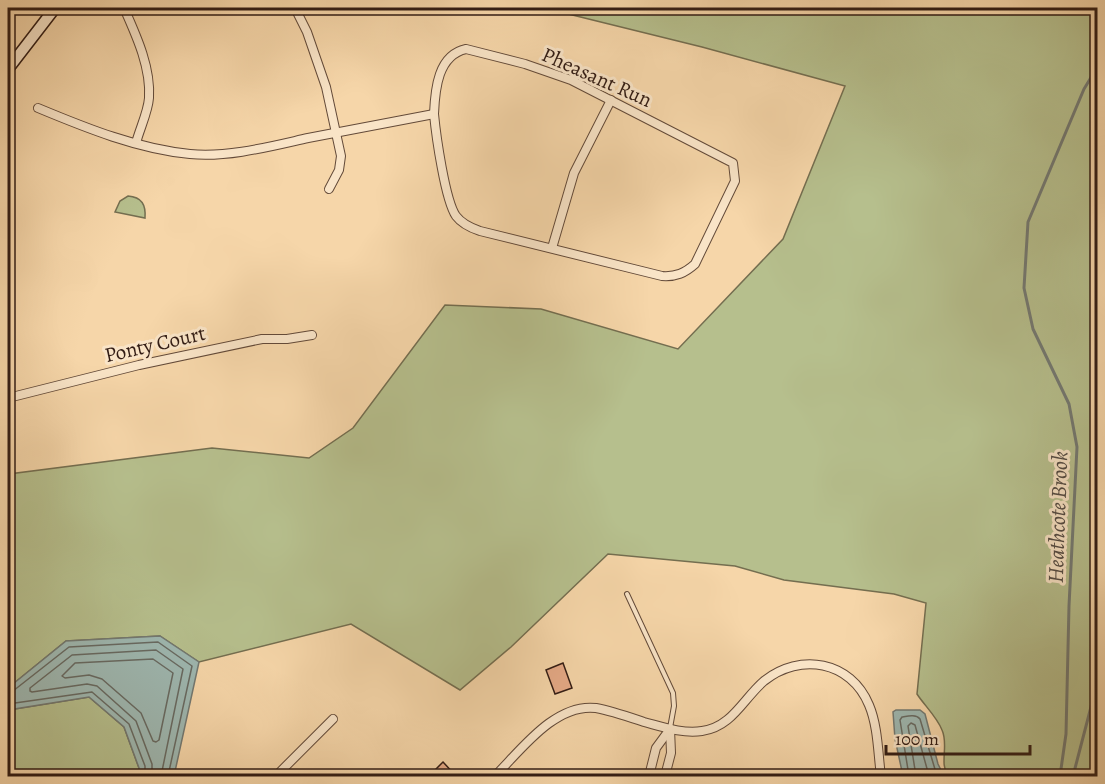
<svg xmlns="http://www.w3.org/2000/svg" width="1105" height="784" font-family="Alegreya,serif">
<rect width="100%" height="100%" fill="#f6d6a9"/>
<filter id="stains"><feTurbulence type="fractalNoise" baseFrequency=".00333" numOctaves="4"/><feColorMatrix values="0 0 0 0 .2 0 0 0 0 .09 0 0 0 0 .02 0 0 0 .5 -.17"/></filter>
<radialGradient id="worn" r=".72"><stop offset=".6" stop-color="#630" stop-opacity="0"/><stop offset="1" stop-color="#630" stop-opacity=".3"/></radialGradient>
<g fill="#b6bf8d" stroke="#746e50" stroke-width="1.5">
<path d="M544,8H1097V776H948C939,763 949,745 942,730C937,717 924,705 917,694L926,603L894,594L784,580L735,566L608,554L511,647L460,690L351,624L199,662L160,636L66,641L8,688L9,474L212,448L309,458L353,428L445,305L541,309L678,349L783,239L845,86L702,47Z"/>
<path d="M128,196C142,197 146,205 145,218L115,212L120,201Z"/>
<path d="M89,697L124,727L139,768V776H8V710Z"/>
</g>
<g fill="#9eb7b0" stroke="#737972" stroke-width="1.5">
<path d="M160,636L199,662L174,776H139V768L124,727L89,697L8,710V688L66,641Z"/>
<path d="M896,710H920L925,714L938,764L944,776H903L895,739L893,712Z"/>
</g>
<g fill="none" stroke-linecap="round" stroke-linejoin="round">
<g stroke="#686a62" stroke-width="1.5">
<path d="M153,659L173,673L159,740L156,742L153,741L141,713L102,679L89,675L65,678L62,676L75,663Z"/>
<path d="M8,692L13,691L69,647L158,642L192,666L168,776"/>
<path d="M8,704L92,692L129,724L145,766V776"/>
<path d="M152,776V764L136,721L97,686L87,684L32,692L30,691V688L72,655L156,650L183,669L161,776"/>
<path d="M909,776L900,720L902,717C908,716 916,714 920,719L937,776"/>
<path d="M916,776L908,726L911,723L915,725L929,776"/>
</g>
<g stroke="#737972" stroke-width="3">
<path d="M1060,776L1066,734L1069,606L1077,447L1069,404L1033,329L1024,288L1028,222L1084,89L1098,66"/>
<path d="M1073,776L1098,680"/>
</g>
</g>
<g fill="#e6aa87" stroke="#321c14" stroke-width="1.5">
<path d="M563,663L572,688L555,694L546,670Z"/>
<path d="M443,762L457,777H428Z"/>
</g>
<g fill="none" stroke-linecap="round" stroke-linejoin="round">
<g stroke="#634a39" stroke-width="6">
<path id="lane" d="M627,594L673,693L674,706L670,728"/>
</g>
<g stroke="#634a39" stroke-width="10">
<g id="street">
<path d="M124,8C136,35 151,67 149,98C148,112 140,128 136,143"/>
<path d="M295,8L307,32L326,87L341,156L339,170L329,189"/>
<path d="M466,49L525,64L571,80L733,163L735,181L695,264C685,273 676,277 662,276L480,231C471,228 462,224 456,216C445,200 436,135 434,114C435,89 438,55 466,49Z"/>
<path d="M38,108C86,128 138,149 190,154C227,158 272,146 308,138C350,130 392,122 434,114"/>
<path d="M552,248L574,173L611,100"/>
<path d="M8,398L139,365L262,339H287L312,335"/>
<path d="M279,776L280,772L333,719"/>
<path d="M495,776C521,750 555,703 596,708C612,711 629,717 644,722C663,727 683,734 702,731C732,727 743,699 764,681C800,652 851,661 869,705C878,726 878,754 881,776"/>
<path d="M649,776L656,748L670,729"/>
<path d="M665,776L671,753L670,729"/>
</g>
</g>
<g stroke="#321c14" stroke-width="13">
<path id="secondary" d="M8,69L55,8"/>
</g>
<use href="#lane" stroke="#f9e4c7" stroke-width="4"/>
<use href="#street" stroke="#f9e4c7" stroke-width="8"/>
<use href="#secondary" stroke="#f9e4c7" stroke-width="10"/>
</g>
<g text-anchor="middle" stroke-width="6" stroke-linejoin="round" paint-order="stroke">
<g font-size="21" fill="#321c14" stroke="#f9e4c7">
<text transform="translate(597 77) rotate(24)" y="7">Pheasant Run</text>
<text transform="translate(155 344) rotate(-13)" y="7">Ponty Court</text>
</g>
<g font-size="22" font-style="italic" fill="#524a43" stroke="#f9e4c7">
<text transform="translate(1057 517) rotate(-88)" y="8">Heathcote Brook</text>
</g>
</g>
<rect width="1105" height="784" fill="none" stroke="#f6d6a9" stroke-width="30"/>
<rect x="9" y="9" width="1087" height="766" fill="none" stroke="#321c14" stroke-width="3"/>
<rect x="15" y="15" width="1075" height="754" fill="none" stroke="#321c14" stroke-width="1.5"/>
<path d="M886 745v9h144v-9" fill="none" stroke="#321c14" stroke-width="3"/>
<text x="895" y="745" font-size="18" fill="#321c14" stroke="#f9e4c7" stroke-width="4.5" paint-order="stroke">100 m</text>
<rect width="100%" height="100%" filter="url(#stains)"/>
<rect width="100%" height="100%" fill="url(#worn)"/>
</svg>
